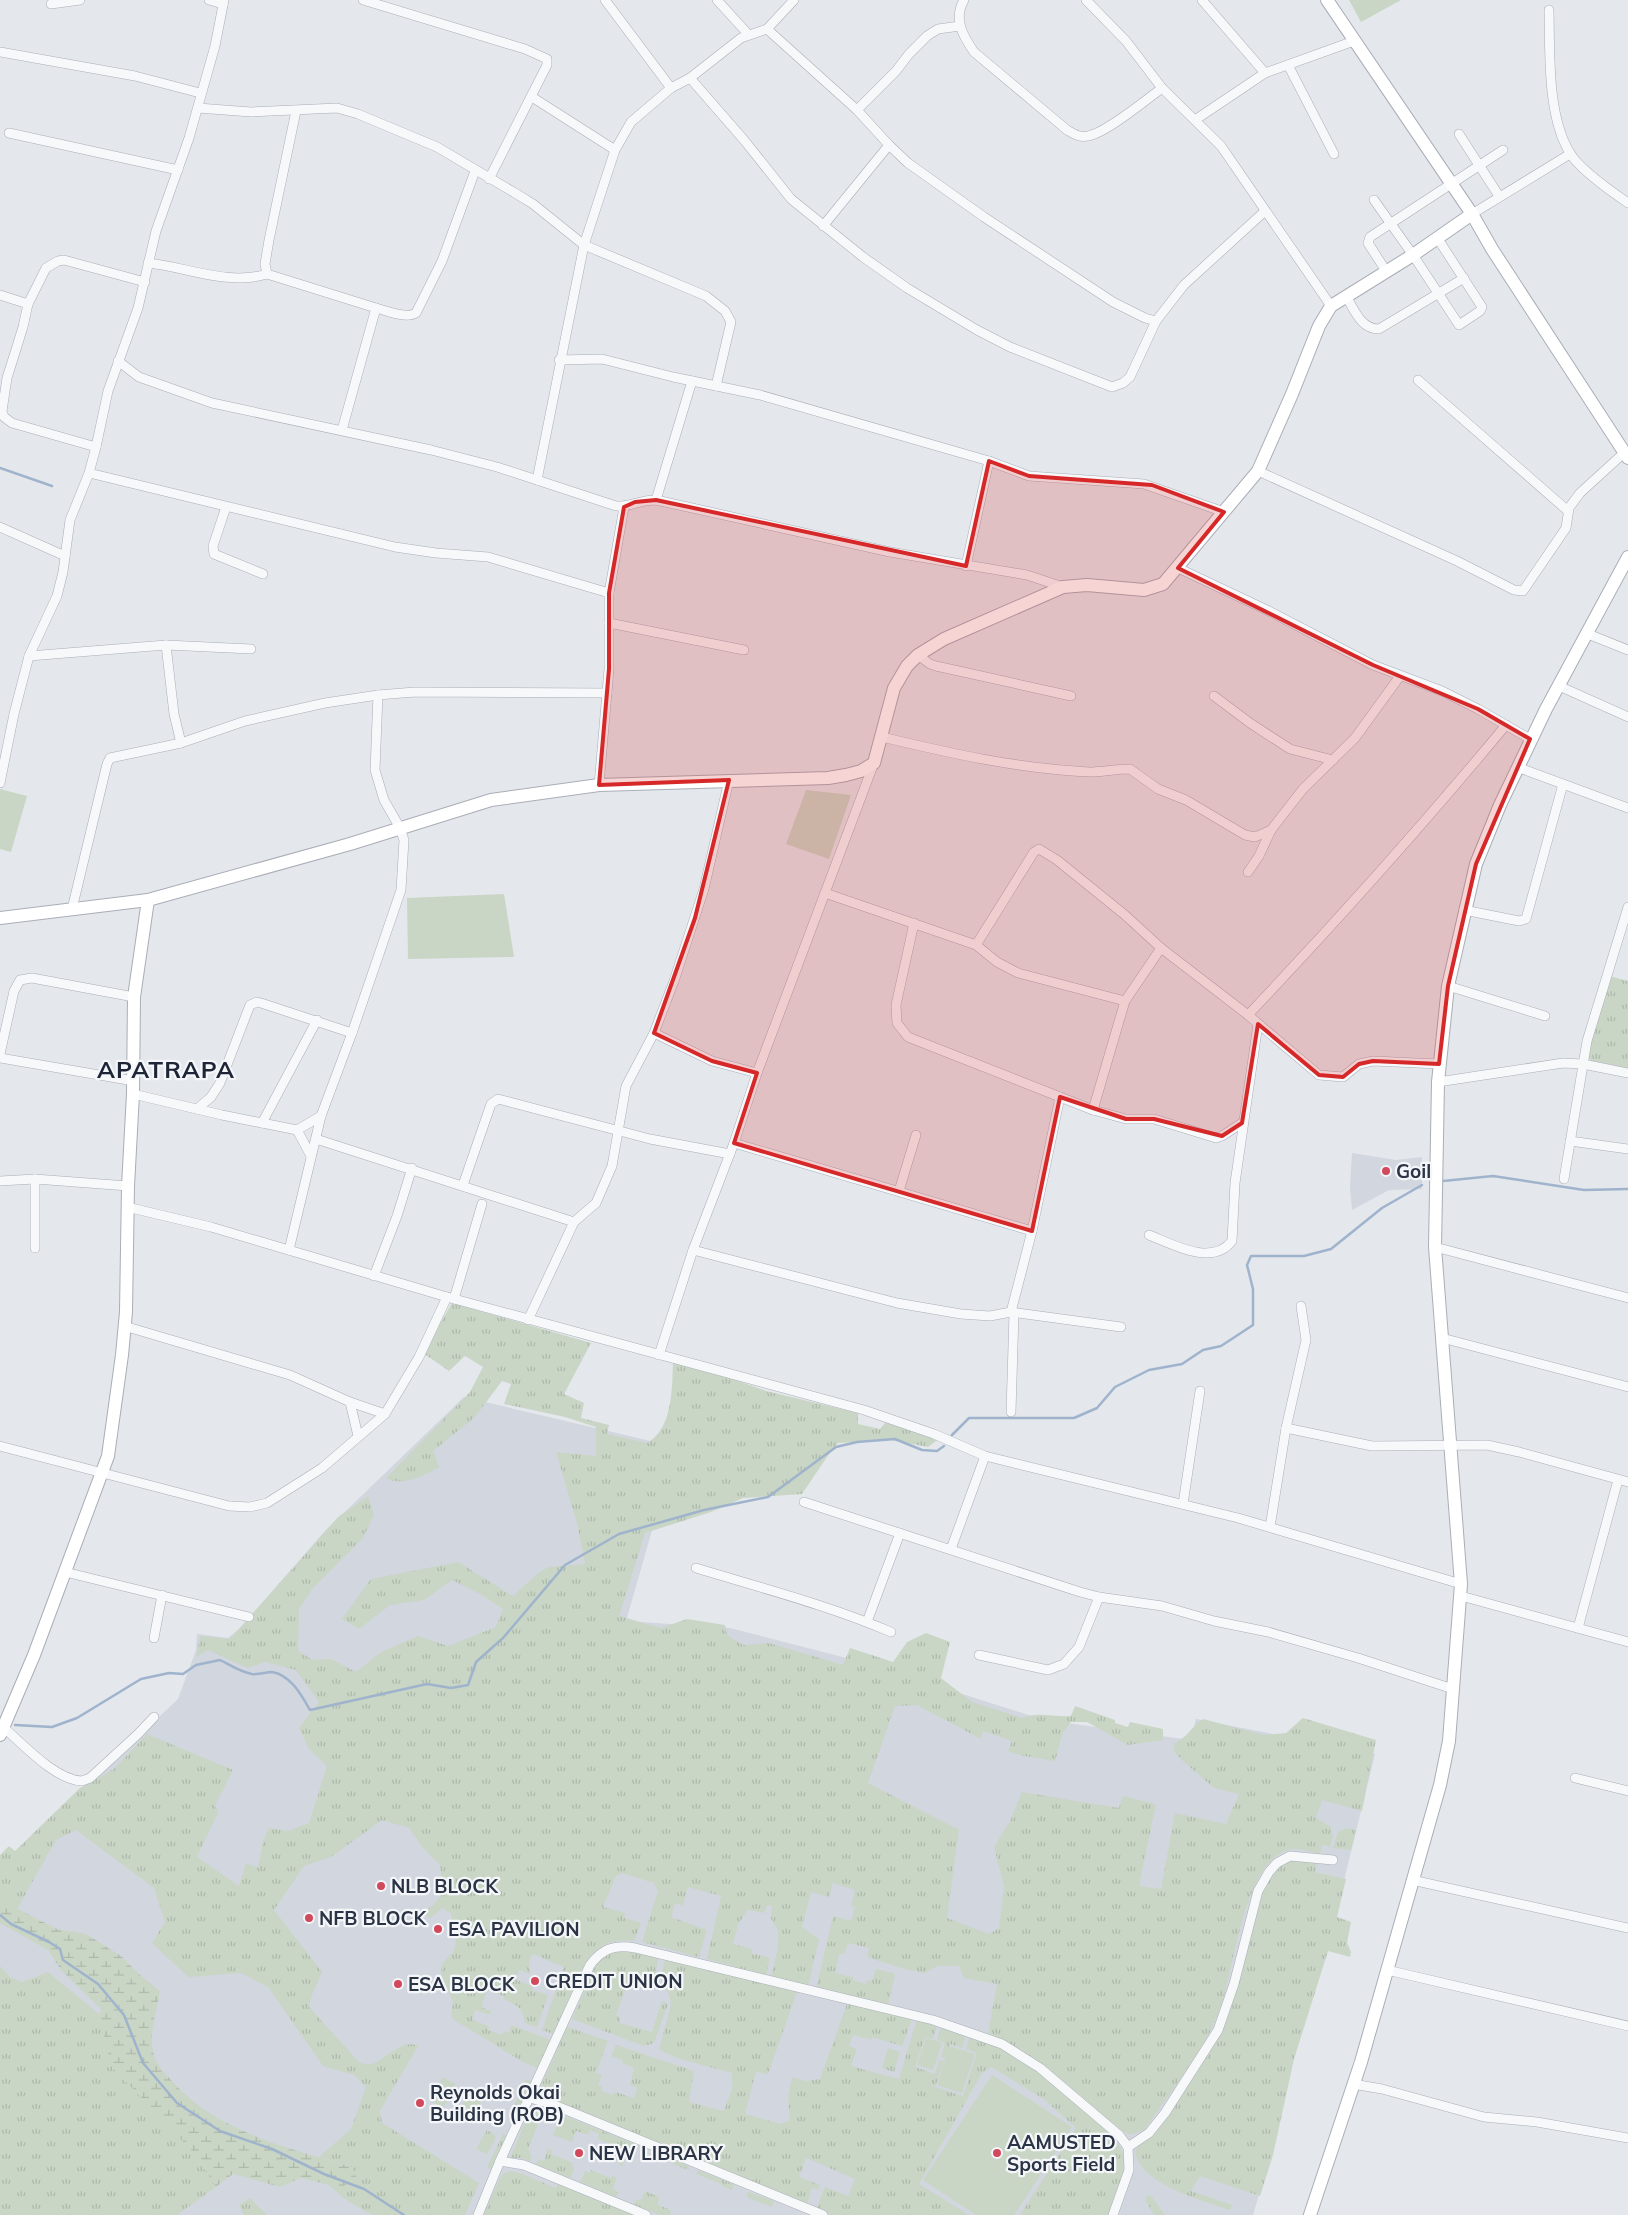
<svg xmlns="http://www.w3.org/2000/svg" width="1628" height="2215" font-family="Mulish,sans-serif">
<defs>
<pattern id="grass-tufts" width="24" height="20" patternUnits="userSpaceOnUse" patternTransform="scale(1.25)"><rect width="24" height="20" fill="#c9d6c5"/><path d="M3 7l-1-3M5 7V3M7 7l1-3M15 17l-1-3M17 17v-4M19 17l1-3" fill="none" stroke="#adb8ab"/></pattern>
<pattern id="wetland-marsh" width="20" height="14" patternUnits="userSpaceOnUse" patternTransform="scale(1.25)"><rect width="20" height="14" fill="#c9d6c5"/><path d="M1 5h8M5 5V1M11 12h8M15 12V8" fill="none" stroke="#adb8ab"/></pattern>
</defs>
<rect width="100%" height="100%" fill="#e4e7ec"/>
<g fill="#d2d6de">
<path d="M1352,1153L1396,1160L1422,1157V1189L1389,1190L1352,1210L1350,1187Z"/>
<path d="M464,1397L676,1447L626,1621L730,1628L862,1662L1044,1720L1191,1740L1196,1719L1375,1754L1326,1954L1294,2058L1270,2158L1253,2215H0V1868L178,1699L196,1650L197,1634L228,1638L239,1629L325,1531Z"/>
</g>
<g fill="url(#grass-tufts)">
<path d="M1609,976L1628,981V1071L1596,1065L1587,1057Z"/>
<path d="M452,1303L591,1343L564,1394L584,1403L581,1418L609,1425L607,1434L647,1443C673,1429 672,1388 673,1362L716,1373L766,1391L858,1413V1424L880,1429L886,1422L937,1440L928,1447L891,1440L838,1443L827,1457L802,1494L743,1498L711,1512L645,1533L619,1616L661,1628L687,1619L725,1625L727,1635L743,1645L769,1643L843,1665L850,1648L893,1662L907,1642L926,1633L950,1642L941,1678L972,1702L1022,1718C1038,1711 1054,1718 1071,1716L1075,1706L1115,1720V1723L1128,1727L1130,1722L1163,1729V1740L1128,1745L1087,1722H1071L1063,1732L1055,1761L1024,1756L1008,1751L1012,1741L983,1731L981,1739L917,1705L895,1706L868,1783L959,1830L947,1918L989,1934L999,1928L1004,1886L994,1847L1010,1821L1022,1792L1119,1808L1123,1796L1156,1804L1139,1886L1161,1889L1175,1813L1226,1824L1239,1794L1214,1788L1183,1761L1173,1750L1175,1743C1189,1736 1190,1728 1203,1719L1264,1735L1286,1733L1303,1718L1376,1740L1362,1811L1322,1800L1316,1818L1331,1827L1333,1836L1330,1847L1322,1845L1320,1854C1312,1853 1301,1848 1294,1849C1242,1854 1235,1975 1218,2014C1201,2055 1170,2092 1145,2129L1131,2135L1124,2132L1027,2055L988,2033L997,1984L964,1978L959,1966H937L925,1973L904,1969L867,1957L869,1948L848,1943L844,1954H839L835,1973L853,1977V1980L866,1984L867,1980L872,1981L876,1969L893,1973L895,1975L888,2005L816,1989L833,1916L851,1921L855,1907L851,1906L855,1890L833,1883L829,1897L811,1892L802,1927L819,1939L808,1986L771,1976L778,1948V1930L771,1919L772,1906L767,1905L764,1913L747,1910L738,1925L733,1944L752,1949L751,1953L770,1958L766,1975L707,1959L721,1896L688,1887L683,1905L675,1904L671,1917L707,1930L699,1957L642,1942L658,1891L654,1883L622,1873L616,1876L603,1907L625,1913L624,1918L641,1923L634,1941C615,1939 602,1943 589,1957L553,2034L542,2030L564,1967L533,1954C529,1960 527,1967 531,1974L519,1970L516,1980L533,1986L532,1990L548,1995L537,2027L525,2023C523,2007 517,2006 504,1999V1996L487,1990L481,2007L491,2011L490,2015L475,2010L472,2020L489,2026L488,2030L502,2035L504,2031L509,2033L511,2025L551,2040L538,2068L523,2062L451,2018L453,2001L441,1976L442,1964L454,1951L458,1930L452,1924L451,1913L442,1908L431,1918L426,1916L427,1910L439,1899L443,1887L440,1865L424,1849L409,1828L382,1820L331,1857L304,1866L274,1910L322,1972L312,1995L309,2007L360,2063C363,2063 368,2065 372,2064C386,2059 402,2038 418,2046L380,2111L382,2123L479,2183L465,2215H372L348,2201L343,2188L352,2167L319,2157L351,2129L366,2087L354,2075L323,2066L268,1987L241,1973L188,1977L152,1943L165,1922L154,1888L76,1830L56,1840L17,1909L0,1900V1855L9,1846L15,1851L80,1788L114,1769L147,1734L233,1770L215,1805L218,1813L197,1857L239,1886L246,1863L258,1868L263,1841L269,1828L288,1831L309,1823L327,1766L309,1749L299,1728L319,1702L296,1670L265,1662L248,1668L208,1650L196,1657L200,1636L230,1639L338,1517L368,1496L374,1515L363,1538L313,1588L299,1609L298,1651L313,1660L331,1659L356,1672L381,1652L418,1636L448,1646L496,1627L503,1609L480,1594L452,1580L424,1600L390,1605L359,1629L342,1619L371,1579L458,1562L513,1596L536,1575L548,1567L585,1564L577,1523L556,1452L596,1456V1427L565,1417L504,1404L511,1384L502,1381L475,1417L433,1451L439,1467C423,1476 403,1487 386,1478L470,1392L483,1367L465,1356L449,1371L423,1353Z"/>
<path d="M1347,1828L1356,1830L1351,1850L1333,1848L1338,1832Z"/>
<path d="M1293,1859L1317,1862L1315,1872L1346,1879L1337,1917L1351,1922L1347,1943L1351,1952L1350,1957L1328,1951L1294,2059L1273,2155L1260,2196L1200,2176L1191,2191L1232,2205L1230,2210C1204,2201 1138,2184 1135,2151L1220,2030L1260,1892L1278,1865Z"/>
<path d="M619,1950H630L659,1957L654,1979L626,1987L616,2015L620,2017V2023L652,2032L662,2001L668,2004L654,2043L644,2046L572,2019L596,1965L602,1958Z"/>
<path d="M665,1959L797,1992L768,2074L756,2072L745,2114L781,2124L790,2120L788,2097L792,2077L806,2081L820,2079L847,2004L912,2019L902,2046L872,2037L871,2040L853,2035L849,2046L857,2049L851,2066L899,2079L916,2022L918,2020L937,2025L933,2039L925,2037L915,2067L935,2074L939,2060L944,2061L935,2087L963,2096L977,2053L966,2049L970,2035C978,2038 988,2039 996,2044C1021,2057 1125,2132 1125,2160C1125,2178 1114,2199 1108,2215H1020L1076,2128L1045,2100L991,2067L982,2073L919,2184L969,2215H832L816,2209L825,2187L848,2196L855,2179L806,2158L799,2177L820,2185L818,2190L812,2188L807,2204L546,2097L537,2095L567,2027L608,2041L596,2073L602,2075L598,2085L602,2086L601,2091L613,2095L615,2092L634,2098L637,2088L630,2085L634,2068L622,2063L623,2060L611,2056L616,2045L694,2071L689,2102L724,2111L732,2089V2073L680,2059L659,2050L671,2005L669,1994L662,1984L661,1976Z"/>
<path d="M0,1966L10,1977L22,1982L48,1972L99,2014L111,2066L194,2153L216,2187L177,2215H0Z"/>
<path d="M942,2026L966,2034L962,2048L950,2044L945,2058L941,2057L945,2043L937,2040Z"/>
<path d="M888,2048L900,2052L894,2072L882,2068Z"/>
<path d="M443,2077L456,2085L443,2108L429,2100Z"/>
<path d="M526,2079L532,2082L515,2122L508,2119Z"/>
<path d="M469,2092L482,2100L469,2123L456,2115Z"/>
<path d="M535,2105L549,2110L547,2114H542L528,2149L532,2157L530,2161L521,2158H510L532,2106Z"/>
<path d="M555,2112L637,2145L638,2149L635,2151L629,2149L622,2166L618,2164L619,2162L604,2155L608,2143L598,2139L599,2134L590,2130L588,2135L576,2131L572,2142L553,2135L559,2120L553,2118Z"/>
<path d="M487,2130L494,2134L496,2138L487,2154L476,2149Z"/>
<path d="M503,2134L507,2136L492,2168L489,2169L487,2167Z"/>
<path d="M548,2149L552,2150L551,2154L573,2163L572,2167L574,2168L571,2178L536,2164L538,2159L544,2161Z"/>
<path d="M656,2153L689,2166L688,2170L662,2159L661,2161L653,2158V2154Z"/>
<path d="M591,2170L611,2178L612,2175L617,2178L613,2189L618,2192L616,2197L580,2182L585,2171L590,2173Z"/>
<path d="M698,2170L733,2184L734,2188L731,2190L722,2186V2184L696,2174Z"/>
<path d="M511,2171L523,2174L556,2188L558,2184L634,2215H483L502,2174Z"/>
<path d="M645,2191L659,2197L658,2205L671,2210L670,2215H659L634,2204L637,2199L641,2201Z"/>
<path d="M748,2192L774,2201L772,2207L748,2198L747,2195Z"/>
<path d="M1148,2195L1151,2196L1165,2215H1154L1145,2199Z"/>
<path d="M250,2198L267,2215H244L239,2205Z"/>
</g>
<path fill="url(#wetland-marsh)" d="M0,1900L57,1929L86,1934L121,1956L142,1977L160,1991C157,2010 149,2032 153,2051C155,2063 164,2073 173,2082C218,2133 290,2148 352,2167L358,2181L345,2185L343,2188L348,2201L329,2185L301,2178L280,2187L233,2174L216,2187L194,2153L111,2066L99,2014L102,2010L61,1970L48,1950L0,1923Z"/>
<g fill="#c9d6c5">
<path d="M1349,0H1401L1361,22Z"/>
<path d="M0,789L27,796L11,852L0,849Z"/>
<path d="M806,790L851,795L829,859L786,844Z"/>
<path d="M504,894L514,957L408,959L407,898Z"/>
<path d="M926,2038L942,2043L933,2070L917,2065Z"/>
<path d="M949,2046L975,2054L962,2093L937,2085Z"/>
<path d="M992,2075L1072,2127L1014,2215H976L923,2180Z"/>
</g>
<g fill="none" stroke-linecap="round" stroke-linejoin="round">
<g stroke="#9fb4cc" stroke-width="2.5">
<path d="M0,468L52,486"/>
<path d="M1443,1181L1493,1176L1584,1190L1628,1189"/>
<path d="M952,1435L969,1418H1074L1097,1408L1115,1387L1149,1370L1182,1364L1203,1350L1221,1346L1253,1325V1289L1247,1265L1251,1256H1304L1331,1249L1382,1208L1422,1185"/>
<path d="M15,1725L52,1727L77,1718L141,1679L169,1673L183,1674L196,1665L220,1660C230,1665 240,1672 252,1674C259,1675 266,1672 272,1672C291,1675 302,1696 310,1710L427,1684L451,1688L468,1685L476,1662L503,1638L565,1565L619,1534L704,1510L768,1497L836,1447L857,1442L895,1439L922,1450L937,1451L944,1446"/>
<path d="M0,1915L11,1924L49,1942L60,1949L63,1960L98,1984L124,2015L143,2063L177,2103L220,2131L272,2149L324,2174L364,2189L404,2215"/>
</g>
<g stroke="#a9aeb7" stroke-width="10">
<g id="street">
<path d="M209,0L223,4"/>
<path d="M363,0L525,49L547,59V65L489,179"/>
<path d="M605,0L671,88L690,78L741,38L767,29L794,0"/>
<path d="M717,0L748,34"/>
<path d="M964,0C953,19 963,36 974,52L1067,130C1074,134 1080,138 1088,136C1106,133 1146,100 1162,88"/>
<path d="M1086,0L1126,41L1162,88L1221,146L1331,306"/>
<path d="M1202,0L1265,73"/>
<path d="M51,4L80,0"/>
<path d="M1549,10C1550,53 1547,116 1570,153C1579,169 1612,192 1628,203"/>
<path d="M767,29L857,110L889,145L908,163L984,217L1113,302L1145,318L1156,321L1184,285L1265,211"/>
<path d="M0,52L135,76L200,93"/>
<path d="M1288,65L1334,154"/>
<path d="M690,78L744,140L791,199L863,257L907,288L977,330L1010,347L1112,387L1123,383L1130,377L1156,321"/>
<path d="M532,97L615,150"/>
<path d="M198,108L251,112L337,108L358,114L437,147L515,193L533,204L584,245L706,296L725,311L731,322L716,386"/>
<path d="M857,110L896,71L909,54L927,36L938,29L960,26"/>
<path d="M296,111L269,240L265,264L267,274L376,308"/>
<path d="M1195,120L1265,73L1354,41"/>
<path d="M9,133L178,170"/>
<path d="M1459,134L1499,196"/>
<path d="M1374,200L1413,255L1459,325L1480,311L1482,307L1438,239"/>
<path d="M1472,214L1570,154"/>
<path d="M823,226L889,145"/>
<path d="M148,263C187,267 228,286 267,274"/>
<path d="M1386,271L1368,243L1370,237L1503,150"/>
<path d="M0,295L28,304"/>
<path d="M1346,296C1355,311 1361,329 1379,329L1464,278"/>
<path d="M559,360L602,359L673,377L760,395L989,461L1029,476L1144,484L1224,512"/>
<path d="M118,361L139,377L212,403L431,450L497,467L616,506C629,507 640,500 656,500L890,552L1027,575L1063,587"/>
<path d="M1418,380L1568,511"/>
<path d="M342,430L376,308C388,311 406,319 416,313L442,261L475,171"/>
<path d="M96,447L12,423L4,417L2,411L7,378L23,327L28,304L46,268L58,261L64,260L145,282"/>
<path d="M1258,471L1457,561L1514,590L1523,591L1566,528L1569,508L1580,493L1625,452"/>
<path d="M89,473L395,547L436,553L488,557L609,593"/>
<path d="M537,480L584,245L615,150L631,122L671,88"/>
<path d="M656,500L692,381"/>
<path d="M226,507L213,546L214,554L263,574"/>
<path d="M0,527L65,556"/>
<path d="M966,566L989,461"/>
<path d="M1178,568L1267,610L1373,665L1442,691L1478,709L1530,739"/>
<path d="M609,623L744,650"/>
<path d="M1588,634L1628,650"/>
<path d="M166,645L174,714L181,743"/>
<path d="M918,655L930,664L936,666L1071,696"/>
<path d="M29,656L166,645L251,649"/>
<path d="M1559,686L1628,717"/>
<path d="M1214,696L1250,723L1290,749L1333,760"/>
<path d="M882,737C953,754 1015,768 1089,772C1102,772 1117,769 1130,769L1158,789L1186,800L1245,835L1255,837L1271,830L1303,789L1355,738L1400,676"/>
<path d="M1517,767L1628,808"/>
<path d="M0,783L14,714L29,656L57,596L63,572L70,520L89,473L96,447L108,391L138,308L156,231L189,138L215,46L224,0"/>
<path d="M599,785L609,669V593L624,507"/>
<path d="M1248,872L1259,856L1271,830"/>
<path d="M825,893L976,945L997,962L1018,973L1125,1001"/>
<path d="M72,909L107,764L110,758L181,743L245,721L325,703L378,695L415,692L607,693"/>
<path d="M1464,910L1519,921L1526,919L1563,784"/>
<path d="M914,923L896,1005L897,1023L908,1037L1093,1110L1126,1119H1154L1216,1138L1222,1136L1242,1123"/>
<path d="M976,945L1034,852L1039,849L1057,860L1125,915L1161,948L1248,1015L1319,1075L1343,1077L1359,1064L1373,1061L1439,1064"/>
<path d="M1448,986L1545,1016"/>
<path d="M1248,1015C1337,921 1423,825 1506,725"/>
<path d="M654,1033L712,1061L757,1073"/>
<path d="M0,1054L14,991L20,980L32,978L134,997"/>
<path d="M0,1058L134,1081"/>
<path d="M1438,1082L1563,1063L1583,1064L1628,1073"/>
<path d="M133,1094L222,1115L297,1130L321,1116"/>
<path d="M197,1109L211,1097L220,1083L250,1005L257,1002L261,1003L352,1033"/>
<path d="M1093,1110L1125,1001L1161,948"/>
<path d="M262,1123L317,1020"/>
<path d="M297,1130L311,1156"/>
<path d="M316,1139L574,1222"/>
<path d="M1570,1141L1628,1149"/>
<path d="M734,1143L1032,1231"/>
<path d="M35,1179V1248"/>
<path d="M1564,1179L1587,1041L1628,907"/>
<path d="M0,1181L35,1179L128,1186"/>
<path d="M463,1185L491,1104L498,1099L650,1139L730,1154"/>
<path d="M899,1191L916,1135"/>
<path d="M127,1207L211,1227L447,1297L864,1410L934,1434L985,1456L1238,1518L1461,1584"/>
<path d="M1149,1235C1172,1244 1212,1267 1232,1241L1235,1183L1258,1024"/>
<path d="M1435,1247L1628,1298"/>
<path d="M289,1250L321,1116L352,1033L401,890L404,840L400,828L384,800L375,770L378,695"/>
<path d="M693,1250L897,1303L961,1314L990,1316L1011,1312L1121,1327"/>
<path d="M374,1276L397,1216L412,1168"/>
<path d="M454,1299L482,1204"/>
<path d="M1011,1312L1032,1231L1060,1097"/>
<path d="M528,1320L574,1222L596,1203L612,1166L626,1086L654,1033L674,981L704,889L729,780"/>
<path d="M124,1326L290,1375L350,1402L385,1414"/>
<path d="M1442,1338L1628,1387"/>
<path d="M659,1355L693,1250L734,1143L757,1073L874,763"/>
<path d="M350,1402L358,1436"/>
<path d="M1011,1412L1014,1313"/>
<path d="M1286,1428L1372,1446L1487,1445L1519,1452L1628,1482"/>
<path d="M0,1446L229,1506L250,1507L267,1503L322,1468L385,1414L419,1357L447,1297"/>
<path d="M804,1502L1080,1592L1099,1597L1162,1606L1214,1621L1268,1632L1358,1658L1453,1689"/>
<path d="M1183,1504L1200,1391"/>
<path d="M1270,1527L1286,1428L1306,1340L1301,1306"/>
<path d="M951,1549L985,1456"/>
<path d="M696,1568C761,1588 828,1605 891,1632"/>
<path d="M65,1572L249,1617"/>
<path d="M1461,1596L1628,1642"/>
<path d="M867,1622L900,1533"/>
<path d="M1578,1628L1618,1480"/>
<path d="M154,1638L162,1595"/>
<path d="M979,1655L1048,1670L1064,1664L1079,1647L1099,1597"/>
<path d="M3,1727C23,1744 55,1780 82,1781L90,1778L138,1734L154,1717"/>
<path d="M1575,1778L1628,1791"/>
<path d="M1412,1880L1628,1928"/>
<path d="M1387,1970L1628,2026"/>
<path d="M1353,2084L1382,2089L1484,2117L1537,2122L1628,2138"/>
<path d="M530,2098L554,2105L823,2215"/>
<path d="M500,2161L524,2165L646,2215"/>
<path d="M478,2215L500,2161L590,1965C602,1949 614,1944 635,1948L933,2020L1002,2044L1040,2068L1119,2135L1128,2147L1149,2133L1165,2113L1218,2030L1234,1984L1258,1891L1269,1872L1277,1863L1290,1856L1333,1860"/>
<path d="M1113,2215L1129,2170L1128,2147"/>
</g>
</g>
<g stroke="#a9aeb7" stroke-width="14">
<g id="secondary">
<path d="M1327,0L1472,214L1492,249L1628,458"/>
<path d="M0,918L148,900"/>
<path d="M0,1735L34,1655L108,1456L122,1355L126,1312L128,1186L133,1094L134,997L148,900L350,844L491,800L599,785L828,778L846,775L861,771L874,763L894,688L907,666L918,655L944,639L1063,587L1087,585L1144,590L1163,584L1258,471L1292,394L1319,326L1331,306L1413,255L1472,214"/>
<path d="M1310,2215L1361,2062L1440,1785L1449,1741L1461,1584L1435,1247L1438,1082L1448,986L1476,864L1500,805L1546,709L1628,557"/>
</g>
</g>
<use href="#street" stroke="#f7f8fa" stroke-width="9"/>
<use href="#secondary" stroke="#fff" stroke-width="12"/>
</g>
<path fill="#d62828" fill-opacity="0.2" stroke="#d62828" stroke-width="4" stroke-linejoin="round" d="M989,461L1029,476L1152,485L1224,512L1178,568L1373,665L1478,709L1530,739L1476,864L1448,986L1439,1064L1373,1061L1359,1064L1343,1077L1319,1075L1258,1024L1242,1123L1222,1136L1154,1119H1126L1060,1097L1032,1231L734,1143L757,1073L712,1061L654,1033L695,918L729,780L599,785L609,669V593L624,507L635,502L656,500L966,566Z"/>
<g fill="#d1495b" stroke="#f4f6f9" stroke-width="2">
<circle cx="1386" cy="1171" r="5"/>
<circle cx="381" cy="1886" r="5"/>
<circle cx="309" cy="1918" r="5"/>
<circle cx="438" cy="1929" r="5"/>
<circle cx="535" cy="1981" r="5"/>
<circle cx="398" cy="1984" r="5"/>
<circle cx="420" cy="2103" r="5"/>
<circle cx="579" cy="2153" r="5"/>
<circle cx="997" cy="2153" r="5"/>
</g>
<g text-anchor="middle" stroke-width="4.5" stroke-linejoin="round" paint-order="stroke">
<g font-size="19" font-weight="bold" fill="#2b3445" stroke="#f4f6f9" text-anchor="start">
<text x="1396" y="1178">Goil</text>
<text x="391" y="1893">NLB BLOCK</text>
<text x="319" y="1925">NFB BLOCK</text>
<text x="448" y="1936">ESA PAVILION</text>
<text x="545" y="1988">CREDIT UNION</text>
<text x="408" y="1991">ESA BLOCK</text>
<text x="430" y="2099">Reynolds Okai<tspan x="430" dy="22">Building (ROB)</tspan></text>
<text x="1007" y="2149">AAMUSTED<tspan x="1007" dy="22">Sports Field</tspan></text>
<text x="589" y="2160">NEW LIBRARY</text>
</g>
<g font-size="24" font-weight="bold" letter-spacing="1" fill="#1d2536" stroke="#f4f6f9">
<text x="166" y="1078">APATRAPA</text>
</g>
</g>
</svg>
